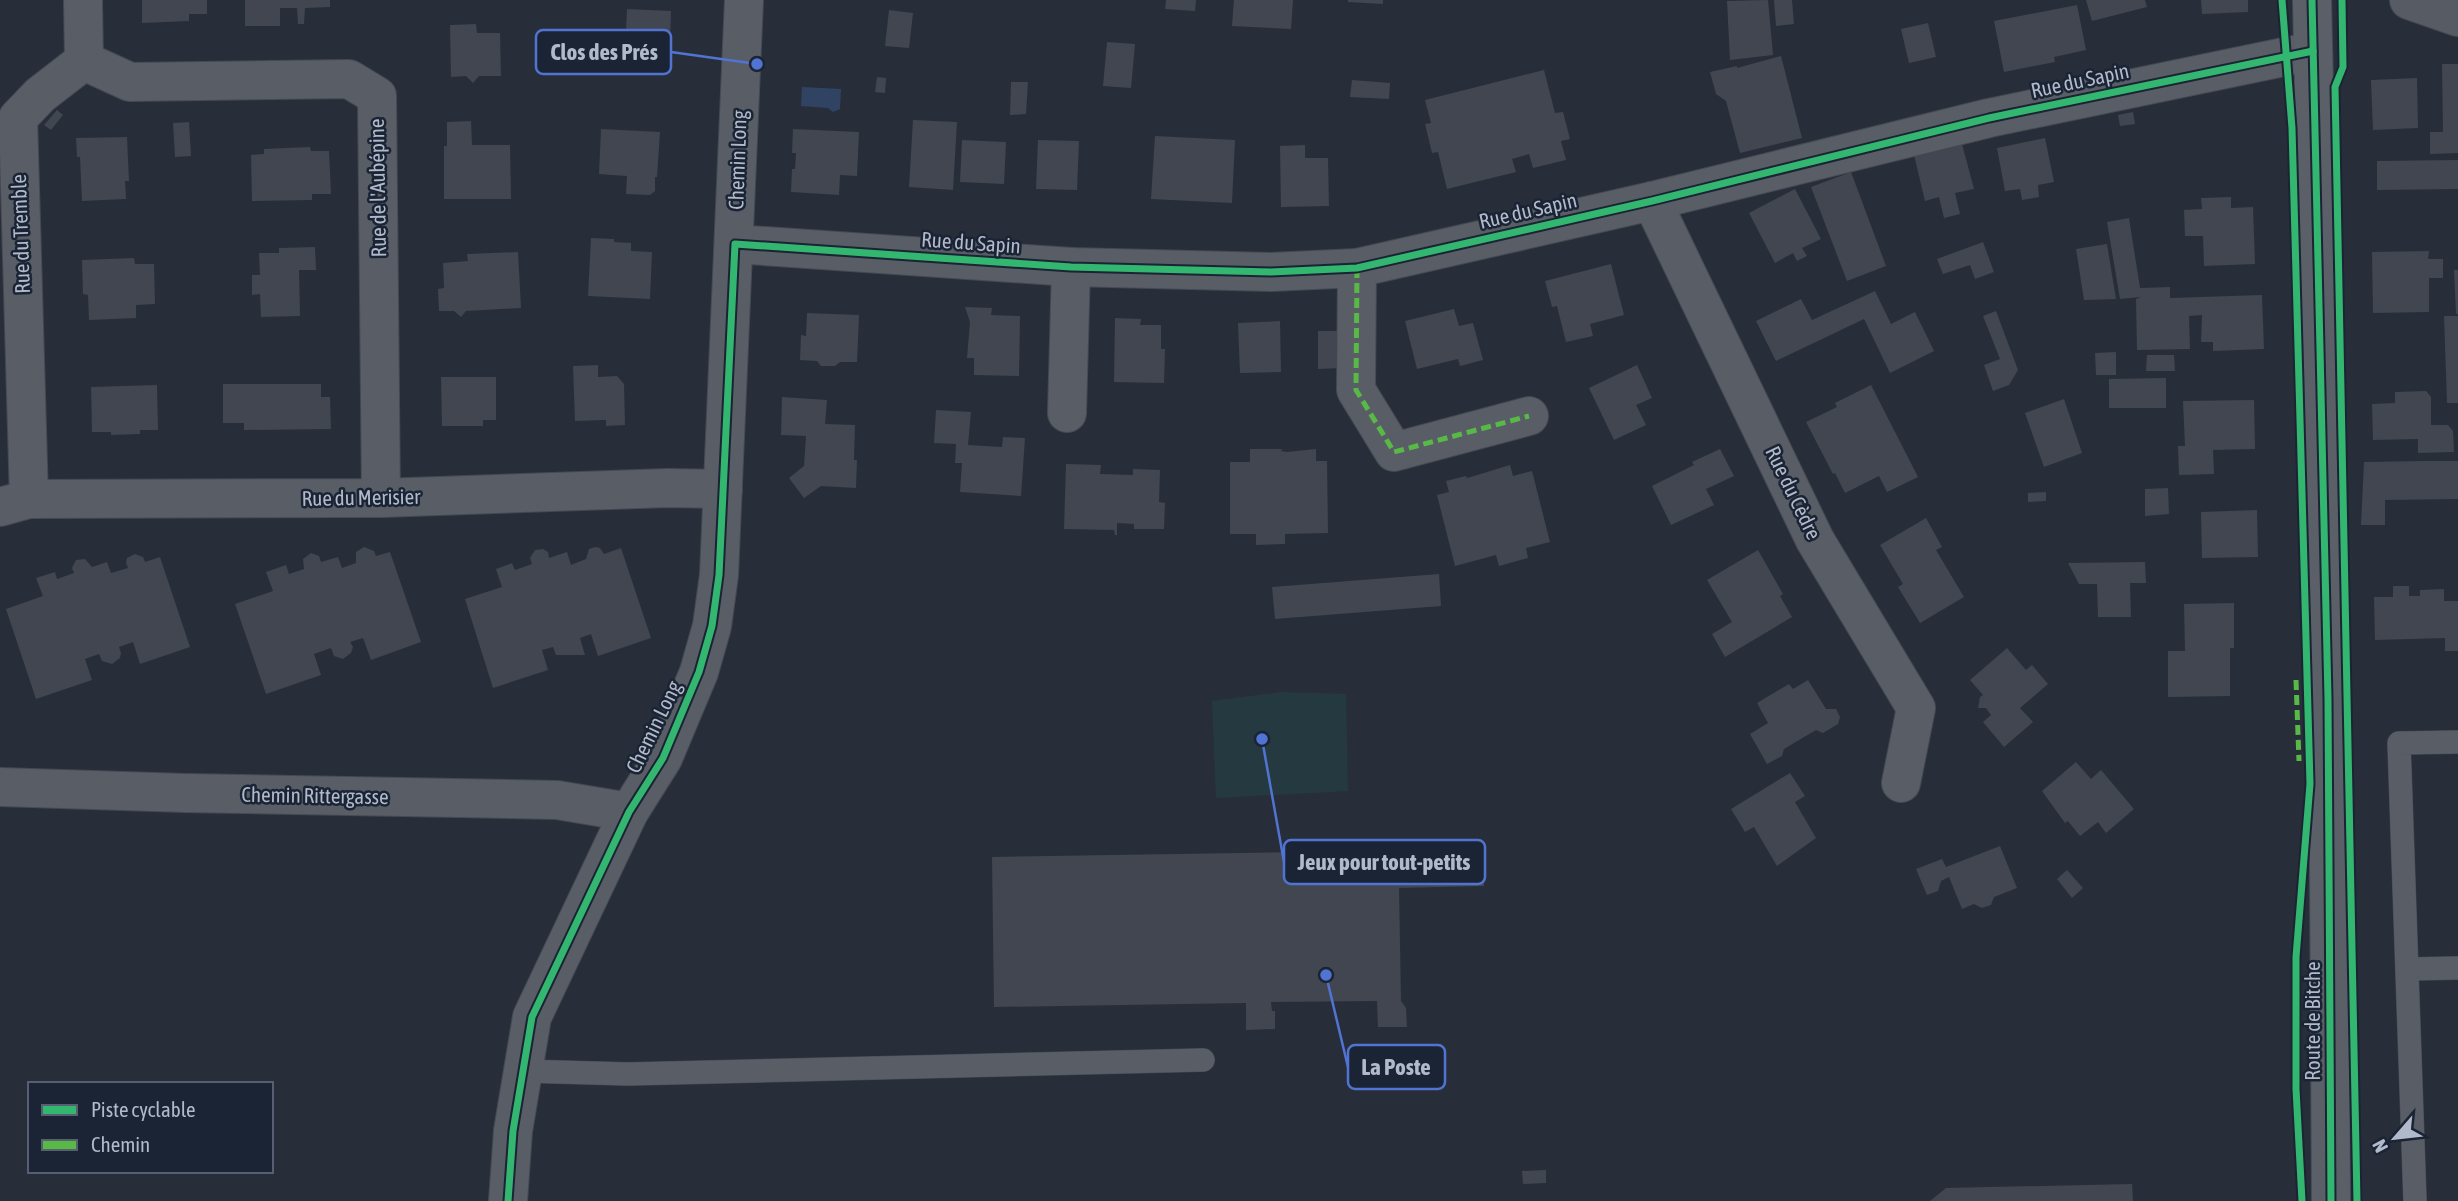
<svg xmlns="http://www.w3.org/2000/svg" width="2458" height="1201" font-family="'Asap Condensed',sans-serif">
<rect width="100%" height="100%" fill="#282e39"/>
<path fill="#243a40" d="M1281,692L1346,694L1348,791L1216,798L1212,701Z"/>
<path fill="#304363" d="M802,87L841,89L840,109L833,112L828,108L801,106Z"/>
<g fill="#414650">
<path d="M142,0H207V14H189V21L142,23Z"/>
<path d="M245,0H330V7L305,8L304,24H298L297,8H280V26H245Z"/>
<path d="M1166,0H1196L1195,11L1165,9Z"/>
<path d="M1234,0H1293L1291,29L1232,26Z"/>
<path d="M1348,0H1383V4L1348,2Z"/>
<path d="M1768,0L1773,55L1730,60L1727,1Z"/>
<path d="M1774,0H1792L1794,24L1776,26Z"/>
<path d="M2086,0H2145L2147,7L2092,21Z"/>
<path d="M2201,0H2248V12L2202,14Z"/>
<path d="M2077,5L2086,50L2054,57L2055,62L2004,72L1994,21Z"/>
<path d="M627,9L671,11L669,73L633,71L634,54H625Z"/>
<path d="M889,10L913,13L909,48L885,46Z"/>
<path d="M1928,23L1936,57L1909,63L1901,29Z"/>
<path d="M476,24L477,33H500L501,76H479L473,83L466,76L451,77L450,25Z"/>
<path d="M1107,42L1135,44L1131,88L1103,86Z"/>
<path d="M1781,56L1802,138L1740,153L1726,101L1716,94L1710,72L1737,66V68Z"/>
<path d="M2442,64H2458V153L2430,154V132H2443Z"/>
<path d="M1544,70L1555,113L1563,112L1570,139L1561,141L1566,160L1533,168L1529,154L1512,159L1516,172L1447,189L1438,152L1432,153L1425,124L1431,123L1425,100Z"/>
<path d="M877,77L886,78L885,93L875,92Z"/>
<path d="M2417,78L2418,128L2373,130L2371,80Z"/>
<path d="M1352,80L1390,83L1389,99L1350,97Z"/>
<path d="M1011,82H1028L1026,114L1010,115Z"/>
<path d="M57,110L63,115L51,130L44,125Z"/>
<path d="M2133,112L2135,124L2120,126L2118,115Z"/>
<path d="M913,120L957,122L953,190L909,187Z"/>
<path d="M471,121L472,145H510L511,199H444V146H447V122Z"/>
<path d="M189,122L191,156L175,157L173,123Z"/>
<path d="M601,129L660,132L657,177H655V191L650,195L626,194L627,176L599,174Z"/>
<path d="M793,129L859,132L857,176L840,175L839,195L791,192L792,169H795L796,153H792Z"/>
<path d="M1155,136L1235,140L1232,203L1151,199Z"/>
<path d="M127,137L129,181H125L126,199L82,201L80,157H77L76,138Z"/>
<path d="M2045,138L2054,182L2038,185L2039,197L2022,200L2020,189L2005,191L1997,148Z"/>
<path d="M962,140L1006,142L1004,184L960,182Z"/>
<path d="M1038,140L1079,141L1077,190L1036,189Z"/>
<path d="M1962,144L1974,189L1955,193L1960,214L1944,218L1939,197L1925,201L1914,155Z"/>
<path d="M1305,145V158H1328L1329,206L1281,207L1280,146Z"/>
<path d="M310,147L311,151H329L331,194H312V200L252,201L251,155L264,154V149Z"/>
<path d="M2458,160V189L2377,190V161Z"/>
<path d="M1851,172L1886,266L1847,281L1811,187Z"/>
<path d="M1795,189L1821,239L1802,248L1807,256L1797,261L1793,253L1775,263L1749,213Z"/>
<path d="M2231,197V208L2253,207L2255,264L2204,266L2203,236H2185L2184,210L2202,209L2201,198Z"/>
<path d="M2129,218L2140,288L2170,287V298L2262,295L2264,349L2213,351V342H2201L2202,315L2189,316L2190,349L2137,350L2136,299L2141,297L2120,299L2107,222Z"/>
<path d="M591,238L614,239V242L631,243V251L652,252L650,299L588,296Z"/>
<path d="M1983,242L1994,272L1975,279L1970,265L1943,274L1937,259Z"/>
<path d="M2107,244L2116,299L2084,300L2076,249Z"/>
<path d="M315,247L316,270H299L300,316L261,317L260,294L252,295V275H260L259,253H279V248Z"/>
<path d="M2429,251L2428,259H2443V278H2429V312L2373,313L2372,252Z"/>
<path d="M518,252L521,308L466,311L461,317L454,311H439L438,289L444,288L443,263L468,261L467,254Z"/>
<path d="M134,258L135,264H154L155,304L136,305V318L89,320L88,295L83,294L82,260Z"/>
<path d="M1611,264L1624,315L1590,324L1593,336L1566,342L1557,306L1552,307L1545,281Z"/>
<path d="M2454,270H2458V314H2456Z"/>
<path d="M1875,291L1891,324L1915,312L1934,351L1890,373L1864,319L1776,361L1756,321L1801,299L1812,320Z"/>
<path d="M965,307L992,308L991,315L1020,316L1019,376L974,375V358H967L970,322Z"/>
<path d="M1454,309L1459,326L1473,323L1483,360L1460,366L1458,359L1417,369L1405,321Z"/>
<path d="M1996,311L2018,370L2009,385L1993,391L1984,365L2000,359L1983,316Z"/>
<path d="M807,313L859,315L857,362H840L835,366H821L817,361L800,360L801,335L806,336Z"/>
<path d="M2444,316H2458V403H2447Z"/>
<path d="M1115,318L1141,319L1140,325H1161V349H1165L1164,383L1114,382Z"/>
<path d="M1280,321L1281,372L1240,373L1238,323Z"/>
<path d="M1318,331H1341V368L1318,369Z"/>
<path d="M2116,352V375H2096L2095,353Z"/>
<path d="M2147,355H2174L2175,371H2146Z"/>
<path d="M598,365V377L617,376L624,384L625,425L606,426V420L575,421L573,366Z"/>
<path d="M1637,365L1652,398L1636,405L1646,425L1614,440L1589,388Z"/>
<path d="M441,377H496V420H483V426H442Z"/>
<path d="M2166,378V408H2109V379Z"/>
<path d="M223,384H321V397H330L331,429L244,430V423H223Z"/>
<path d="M157,385L158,430H140V434L111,435V432H92L91,387Z"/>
<path d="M1871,385L1918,477L1887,492L1879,476L1845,493L1835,473L1833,474L1806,422L1837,407L1835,403Z"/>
<path d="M2426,391L2431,397V425H2448L2453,431L2454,452L2418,453V439L2373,440L2372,404L2395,403V392Z"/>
<path d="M782,397L827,400L825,424L855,425L854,460H857L856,488L821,486L804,498L789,478L804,466L806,436L781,435Z"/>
<path d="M2064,399L2082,453L2044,467L2025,413Z"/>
<path d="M2254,400L2255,449L2213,450L2214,474L2179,475L2178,446H2185L2183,401Z"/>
<path d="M936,410L971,412L968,445L1002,447L1003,437L1025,438L1021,496L960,492L962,463H955L956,444L934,443Z"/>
<path d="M1250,449H1282L1281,451L1287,452L1316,449V461H1327L1328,533L1285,534V544L1256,545V534H1230V462H1250Z"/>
<path d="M1720,449L1734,476L1706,489L1714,505L1671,525L1652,486L1694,465L1692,462Z"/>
<path d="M2425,461H2458V499L2385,500V525H2361L2364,462Z"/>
<path d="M1066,464L1101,465L1100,474L1133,475V469L1160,470L1159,502L1165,503L1164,529H1134V524L1117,523V535H1115L1114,530L1064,529Z"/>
<path d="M1510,465L1513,476L1532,471L1550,542L1526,548L1528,558L1499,566L1496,555L1455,566L1437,495L1449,492L1446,481L1466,476L1467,478L1474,476Z"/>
<path d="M2168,488L2169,514L2145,516V489Z"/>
<path d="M2046,492V501L2028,502V493Z"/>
<path d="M2257,510L2258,557L2202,558L2201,512Z"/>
<path d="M1926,518L1942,547L1936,550L1964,597L1920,623L1898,587L1903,584L1880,545Z"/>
<path d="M364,547L374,551L376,556L390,552L421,642L371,660L363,638L350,642L353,647L351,653L343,659L334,656L331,648L314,654L321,675L266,694L235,604L273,591L266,572L286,565L289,574L304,569L303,559L311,553L319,556L321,562L338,557L342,568L356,563V552Z"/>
<path d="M595,547L600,548L604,554L621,548L651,638L598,656L591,634L580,638L585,655H556L553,647L542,650L548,670L493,688L465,599L502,587L496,569L512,563L515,570L532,564L530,558L535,550L543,549L548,552L549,558L567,552L571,565L586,559L589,549Z"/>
<path d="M1758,550L1783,594L1780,596L1792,617L1725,657L1712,634L1732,622L1707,580Z"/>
<path d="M135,554L143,557L145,562L160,557L190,647L140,664L133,642L119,647L121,653L120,658L112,664L102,661L99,654L85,659L92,680L36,699L6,609L43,596L36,578L55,572L57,579L74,573L72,568L76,560L85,559L92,567L107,562L111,573L128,568L126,563L127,558Z"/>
<path d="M2145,562L2146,583H2130L2131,617H2098L2097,584H2079L2068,563Z"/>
<path d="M1439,574L1441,606L1275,619L1272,587Z"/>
<path d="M2393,586H2409V596H2420V590L2444,589V601H2458V651H2445V638L2375,640L2374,597H2393Z"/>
<path d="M2234,603V648H2230V696L2168,697V651H2185L2184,604Z"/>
<path d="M2007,648L2026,670L2032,665L2048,684L2020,708L2033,722L2004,747L1983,722L1991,715L1986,708H1978L1980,697L1983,695L1970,680Z"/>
<path d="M1808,680L1826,709H1836L1840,717L1838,724L1823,733L1816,730L1784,749L1782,756L1767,764L1750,734L1768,723L1757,703L1789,684L1793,689Z"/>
<path d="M2076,762L2091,779L2101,770L2134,809L2106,833L2098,822L2080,836L2068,821L2065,823L2042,791Z"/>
<path d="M1790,773L1805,796L1795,802L1816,838L1777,866L1754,827L1745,832L1731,809Z"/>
<path d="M2000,846L2017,888L1994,897L1991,905L1982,908L1974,904L1962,909L1949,877L1941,881L1938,891L1927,895L1916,869L1942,859L1946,867Z"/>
<path d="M1484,849V886L1399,888L1401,1001L1406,1008L1407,1027H1378L1377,1001L1271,1002L1272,1011H1275V1029L1246,1030V1003L994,1007L992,857Z"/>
<path d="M2067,870L2083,888L2072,898L2057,879Z"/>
<path d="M1546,1170V1183L1523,1184L1522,1171Z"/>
<path d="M2132,1184L2133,1201H1930L1946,1188Z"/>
</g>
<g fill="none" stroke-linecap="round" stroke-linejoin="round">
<g stroke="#454952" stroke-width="24">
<g id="lane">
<path d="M2407,969L2458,968"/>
<path d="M523,1071L628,1074L1203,1060"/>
<path d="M2415,1201L2399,743L2458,742"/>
</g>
</g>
<g stroke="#454952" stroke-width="40">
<g id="street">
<path d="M84,61L130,82L349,79L377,96L381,498"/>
<path d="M1652,201L1815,540L1916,708L1901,783"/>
<path d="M735,244L1071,267L1271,272L1357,268L1652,201L1989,118L2313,51"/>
<path d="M1357,268L1356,390L1394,452L1529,416"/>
<path d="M1067,413L1071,267"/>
<path d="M29,499L18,118L40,95L84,61L83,0"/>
<path d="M0,507L29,499L381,498L668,488L723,489"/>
<path d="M0,787L185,793L557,800L629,812"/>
<path d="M508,1201L513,1131L532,1017L629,812L663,758L699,672L712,626L719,575L744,0"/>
</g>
</g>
<g stroke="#454952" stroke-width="40">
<path id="secondary" d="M2409,0L2458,17"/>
</g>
<g stroke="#454b55" stroke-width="40">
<path id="primary" d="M2312,0L2328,698L2331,1201"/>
</g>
<use href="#lane" stroke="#585d66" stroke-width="23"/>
<use href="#street" stroke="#585d66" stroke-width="38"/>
<use href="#secondary" stroke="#575c64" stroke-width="38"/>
<use href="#primary" stroke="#5b6068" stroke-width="38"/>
<g stroke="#58b947" stroke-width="5" stroke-dasharray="10 5" stroke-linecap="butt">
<path d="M1357,268L1356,390L1394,452L1529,416"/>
<path d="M2296,680L2299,761"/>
</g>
<g stroke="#1b2434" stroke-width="11">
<g id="cycleway">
<path d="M2282,0L2292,128L2310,784L2296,957V1089L2302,1201"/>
<path d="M2312,0L2328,698L2331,1201"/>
<path d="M2342,0L2343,67L2335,87L2357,1201"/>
<path d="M508,1201L513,1131L532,1017L629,812L663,758L699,672L712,626L719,575L735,244L1071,267L1271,272L1357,268L1652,201L1989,118L2313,51"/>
</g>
</g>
<use href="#cycleway" stroke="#33b770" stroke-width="7"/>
</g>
<g text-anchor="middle" stroke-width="5" stroke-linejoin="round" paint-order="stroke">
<g font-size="21" fill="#b1baca" stroke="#1b2434">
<text transform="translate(2080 81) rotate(-12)" y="7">Rue du Sapin</text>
<text transform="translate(738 160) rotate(-88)" y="7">Chemin Long</text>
<text transform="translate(378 188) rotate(-91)" y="7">Rue de l'Aubépine</text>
<text transform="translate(1528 211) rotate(-13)" y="7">Rue du Sapin</text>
<text transform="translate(21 234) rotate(-92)" y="7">Rue du Tremble</text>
<text transform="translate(971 243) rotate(4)" y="7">Rue du Sapin</text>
<text transform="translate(1793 493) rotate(64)" y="7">Rue du Cèdre</text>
<text transform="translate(361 498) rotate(-1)" y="7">Rue du Merisier</text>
<text transform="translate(654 727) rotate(-64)" y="7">Chemin Long</text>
<text transform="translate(315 796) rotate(1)" y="7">Chemin Rittergasse</text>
<text transform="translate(2313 1021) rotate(-90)" y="7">Route de Bitche</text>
</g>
</g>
<path fill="none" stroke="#5174d3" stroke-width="2.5" d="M757 64L671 52M1262 739L1284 862M1326 975L1348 1067"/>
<g fill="#5174d3" stroke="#1b2434" stroke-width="2.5">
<circle cx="757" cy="64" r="7"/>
<circle cx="1262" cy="739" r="7"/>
<circle cx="1326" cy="975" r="7"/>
</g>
<g fill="#1b2434" stroke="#5174d3" stroke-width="2.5">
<rect x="536" y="30" width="135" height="44" rx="7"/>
<rect x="1284" y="840" width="201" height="44" rx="7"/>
<rect x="1348" y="1045" width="97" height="44" rx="7"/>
</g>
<g font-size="23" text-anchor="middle" font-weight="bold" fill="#b1baca">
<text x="604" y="60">Clos des Prés</text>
<text x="1384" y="870">Jeux pour tout-petits</text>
<text x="1396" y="1075">La Poste</text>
</g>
<rect x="28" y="1082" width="245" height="91" fill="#1b2434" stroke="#576070" stroke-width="2"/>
<rect x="42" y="1105" width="35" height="10" fill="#33b770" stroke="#576070" stroke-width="2"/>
<text x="91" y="1117" font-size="21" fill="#b1baca">Piste cyclable</text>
<rect x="42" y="1140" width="35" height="10" fill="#58b947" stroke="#576070" stroke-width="2"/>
<text x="91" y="1152" font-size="21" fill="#b1baca">Chemin</text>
<g transform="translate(2395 1138) rotate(242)" stroke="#1b2434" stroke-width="5" paint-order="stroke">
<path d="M0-5L12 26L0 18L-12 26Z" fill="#b1baca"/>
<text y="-10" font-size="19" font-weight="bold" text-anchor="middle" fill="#b1baca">N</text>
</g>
</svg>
